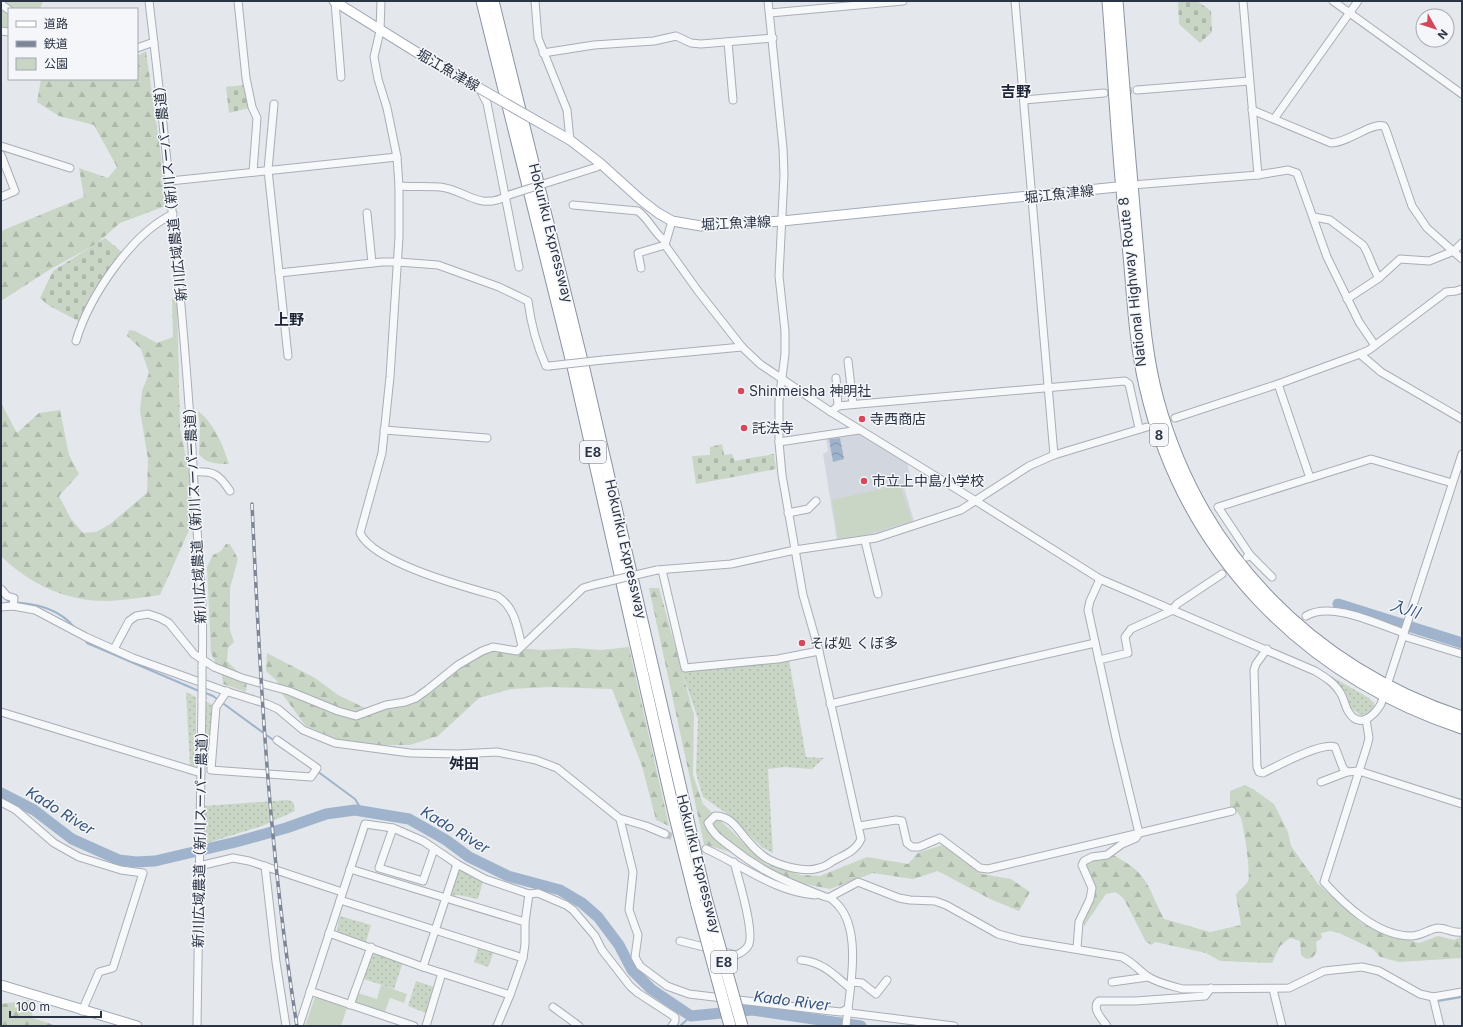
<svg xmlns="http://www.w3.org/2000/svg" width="1463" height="1027" font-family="Inter,'Noto Sans JP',sans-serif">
<defs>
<pattern id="grass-dots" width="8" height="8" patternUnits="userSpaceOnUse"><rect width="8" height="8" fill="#c9d6c5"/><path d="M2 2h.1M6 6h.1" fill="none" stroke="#adb8ab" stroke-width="1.8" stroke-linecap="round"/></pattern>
<pattern id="forest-firs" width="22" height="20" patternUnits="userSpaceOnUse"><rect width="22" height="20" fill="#c9d6c5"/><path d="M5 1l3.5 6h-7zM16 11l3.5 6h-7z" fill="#adb8ab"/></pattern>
<pattern id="cemetery-stones" width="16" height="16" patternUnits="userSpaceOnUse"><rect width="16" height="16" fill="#c9d6c5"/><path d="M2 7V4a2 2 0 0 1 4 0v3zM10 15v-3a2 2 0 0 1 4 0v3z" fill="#adb8ab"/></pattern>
<pattern id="water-waves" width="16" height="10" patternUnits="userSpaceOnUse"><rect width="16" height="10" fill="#9fb4cc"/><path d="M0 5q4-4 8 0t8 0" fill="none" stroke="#8293a7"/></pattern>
</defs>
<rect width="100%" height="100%" fill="#e4e7ec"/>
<path fill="#d2d6de" d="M856,433L907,461L911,481L903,484L914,521L865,537L837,541L823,454L828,451L826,438Z"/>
<g fill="url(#grass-dots)">
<path d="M789,660L806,757L824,758L812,769L785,767L768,769L773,853L763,848L726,813L703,797L696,773L698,719L682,672Z"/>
<path d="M1334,678L1369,698L1374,703V708L1368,714L1360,715L1351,708L1346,693Z"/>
<path d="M186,692L196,697V766H190Z"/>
<path d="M205,701L214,706L209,768L204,767Z"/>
<path d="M288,800L293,802L295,811L262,826L204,844V806Z"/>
<path d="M461,869L483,881L478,899L458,895L453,896L451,891L457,872Z"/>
<path d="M340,916L371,925L366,942L339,933L337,929Z"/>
<path d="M479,946L494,951L488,967L474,962Z"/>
<path d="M376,951L403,962L394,989L364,979L372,954Z"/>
<path d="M416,981L434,987L426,1013L408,1006Z"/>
</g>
<g fill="url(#forest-firs)">
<path d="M146,51L168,205L120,223L96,244L49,270L1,301V231L84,197L79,168L108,178L117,167L94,125L59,116L37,102L41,79H137V56Z"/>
<path d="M177,297L180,428L190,477V528L160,595C143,597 126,600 108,601C68,602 29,584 1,556V403L17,433L39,413L60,410L69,455L79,474L59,496L71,519L83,533L96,532L110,524L147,493L148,459L140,411L142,391L149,373L141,349L127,336L129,330L135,331L157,343L173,337L172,298Z"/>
<path d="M198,411C214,423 223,445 229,464C218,464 206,464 199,454L200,428Z"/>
<path d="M226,544H230L238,559L230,588V630L234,642L228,648L227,661L239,673L247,676L246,692L223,684L222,676L211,653L207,567L213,555L221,551Z"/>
<path d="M649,588H659L694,715L693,775L703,804L766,864L801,875L820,876L867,857L908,864L918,853L942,845L982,874L1011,879L1030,892L1019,911L990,899L938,871L913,879L873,873L830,889L795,882L733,853L704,844Z"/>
<path d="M493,646L542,650L575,648L601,650L629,647L669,826L656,820L642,766L612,689L550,687L511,689L479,698L438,736L410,745H349L305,725L283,695L277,681L266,671L267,653L315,678L338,695L365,708L399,702L440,683L465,661Z"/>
<path d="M1245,785L1253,789L1274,804L1288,832L1291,846L1318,884L1361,923L1388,934L1419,943L1438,936L1454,940L1462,936V958L1399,962L1380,957L1373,949L1339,933L1331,931L1321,933L1322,938L1316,942L1317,952L1312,958L1306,959L1301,955L1300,941L1290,938L1280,946L1272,963L1220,961L1206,953L1155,942L1152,945L1146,942L1124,899L1116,892L1106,894L1084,926C1083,897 1109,897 1084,867L1087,863L1113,855C1150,874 1147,887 1164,919L1210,932L1241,925L1236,895C1238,890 1245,887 1248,881C1251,871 1244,829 1241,818C1239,814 1236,811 1234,808L1230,807V791Z"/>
<path d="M29,1000L33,1018L57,1026H1V1004Z"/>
</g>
<g fill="url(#cemetery-stones)">
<path d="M1178,1H1197L1211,11L1212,32L1200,43L1179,24Z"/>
<path d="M243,85L249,108L229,113L226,87Z"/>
<path d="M105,238L123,253L80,322L48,305L40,298L53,271Z"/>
<path d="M722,444L724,455L732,454L735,461L774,454L776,469L696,484L692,456L710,455V447Z"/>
</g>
<g fill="#c9d6c5">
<path d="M1,1H43L40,9H9V28L1,29Z"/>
<path d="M900,485L912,521L865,535L838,539L832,500Z"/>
<path d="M381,985L407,994L404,1003L390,998L384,1014L358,1006L356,1001L358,993L377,999Z"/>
<path d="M315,997L347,1008L341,1026H305Z"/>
</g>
<path fill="url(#water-waves)" d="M840,438L844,459L833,462L829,439Z"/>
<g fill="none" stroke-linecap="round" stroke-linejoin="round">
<g stroke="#9fb4cc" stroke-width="2">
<path d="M5,598L9,602C35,603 59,608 76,629"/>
<path d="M84,639L87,643L199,691"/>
<path d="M203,692L213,696L276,742"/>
<path d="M317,771L355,799L363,812"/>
<path d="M1438,1001L1462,997"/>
<path d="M680,1026L691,1016"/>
</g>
<g stroke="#9fb4cc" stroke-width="11">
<path d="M1338,604L1462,643"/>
<path d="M1,793L34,810L72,839L119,860L136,862L155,861L236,842L286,828L326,814L355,810L409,819L446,840L469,857L508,876L560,890L582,903L598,917L619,945L632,970L651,989L691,1016L752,1010L861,1026"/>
</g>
<g stroke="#bfc3cb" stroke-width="7" stroke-dasharray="7 3.5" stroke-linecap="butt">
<path d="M1104,93L1137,90"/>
<path d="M665,834L682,840"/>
</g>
<g stroke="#a9aeb7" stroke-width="9">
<g id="minor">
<path d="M149,1C168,161 185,321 194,483C197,544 205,606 202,667"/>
<path d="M238,1L246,78L252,107L257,118L253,172"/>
<path d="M381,1L380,31L374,57L378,79L387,108L397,157L399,186V237L390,377L382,453L360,533C374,563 465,587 497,596C515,607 517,627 522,646"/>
<path d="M535,1L538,38L567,110L570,140"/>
<path d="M768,1L783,148L784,175L779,276L785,331V354L779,401V442L782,475L803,595L819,651L861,839C856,851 844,855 833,861C829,864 824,867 819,868C805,873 781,866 768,859C761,855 753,847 748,841C737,829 732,816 715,816L708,823C713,835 722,840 731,847C762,872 787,882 823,896"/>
<path d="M1015,1L1054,455"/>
<path d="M1243,1L1258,175"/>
<path d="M1333,1L1462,94"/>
<path d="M335,2L341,77"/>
<path d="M1,4L9,10"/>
<path d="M770,13L903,1"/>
<path d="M1,31L9,32"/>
<path d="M728,42L733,100"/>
<path d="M137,48L154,42"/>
<path d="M543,53L594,45L654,41L676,36L691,43L701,44L773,38"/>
<path d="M479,88L487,103L519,267"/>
<path d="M1137,90L1249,81"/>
<path d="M1024,100L1104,93"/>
<path d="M274,104L268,170L288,356"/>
<path d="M1252,110L1331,143C1348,143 1371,122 1384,126L1386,130L1412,206L1427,228L1462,259"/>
<path d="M1274,119L1358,1"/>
<path d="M1,146L70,168"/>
<path d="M1,155L15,191L1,197"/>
<path d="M559,179L597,167L600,163"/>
<path d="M170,181L397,157"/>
<path d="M1132,185L1258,175L1288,170L1297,173L1327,257L1359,322L1374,344"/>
<path d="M399,186C412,187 426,186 440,187C467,190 479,212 509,195"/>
<path d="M573,205L638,211C649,219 654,233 665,241"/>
<path d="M367,213L372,263"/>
<path d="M1314,217L1330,220L1363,245C1370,255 1371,266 1379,278"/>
<path d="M672,221L665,245L698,291L742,347L760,364L831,412L976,501L1100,579L1315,671C1325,677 1335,683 1341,694C1344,699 1345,706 1348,711C1359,730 1374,716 1381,704L1462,454"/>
<path d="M641,268L638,253L665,245"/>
<path d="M279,273L382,262H398L438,265L499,287L528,301C531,324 536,344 546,366H549"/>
<path d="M1347,299L1379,278L1400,259L1429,261L1454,251L1462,243"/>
<path d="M76,341C89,297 131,234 173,214"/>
<path d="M1360,354L1381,372L1462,419"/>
<path d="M603,360L742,347"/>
<path d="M848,361L853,404"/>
<path d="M836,378L838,406"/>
<path d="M1278,384L1310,478"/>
<path d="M831,412L838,406L848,405L1125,381L1129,384L1139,428"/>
<path d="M1175,418L1278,384L1360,354L1369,350L1446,292L1456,291L1462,289"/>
<path d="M384,430L487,438"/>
<path d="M779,442L859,430"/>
<path d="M193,472C214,471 219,474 230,491"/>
<path d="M788,513L808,509L816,501"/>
<path d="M865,541L878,594"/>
<path d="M1250,555L1272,577"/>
<path d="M1247,557L1250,555L1218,507L1371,459L1452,483"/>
<path d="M657,570L731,564L795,550L876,538L961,510L1029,466L1054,455L1147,427"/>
<path d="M662,570L685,668L778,659L819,651"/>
<path d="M1,589L7,596L14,598L13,606"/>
<path d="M1,607L13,606L35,610L86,637L133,658L222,690L267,704L278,709L303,730L335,743L410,753L458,754L497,752L536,760L557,768L619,818L646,826L665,834"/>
<path d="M1306,616C1332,601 1377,624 1404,633"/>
<path d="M1403,636L1462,654"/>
<path d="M114,649L129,621L136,616L148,614L160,618L169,623L194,654L214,667L242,678L289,691L338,711L356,716L386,705L405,702L416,698L427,690L458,665L482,651L493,647L517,651L583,588L593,585"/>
<path d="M1267,649L1256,664L1254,670L1257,767L1259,772L1263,773C1277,766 1321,742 1335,747L1343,768L1347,772L1359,771L1462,804"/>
<path d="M1099,660L1128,653L1125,637L1131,629L1171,611L1177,604L1222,574"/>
<path d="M227,691L216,707L211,770L311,777L317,768L277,740"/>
<path d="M830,704L1095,643"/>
<path d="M1,712L201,773"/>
<path d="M1366,719L1369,738L1367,746L1324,882C1345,905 1377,936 1411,936C1421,936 1429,929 1438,928C1446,928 1454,934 1462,932"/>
<path d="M1321,782L1347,772"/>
<path d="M1,802L16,810L54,843L79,857L121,870L143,873L113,968L99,972L82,1011"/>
<path d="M620,819L633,872L629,910L638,935L635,957L640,966L667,986L689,994L822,1010L841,1012L848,1009L850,1013L954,1026"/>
<path d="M859,826L896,820L902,821L907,843L912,847H919L940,838L980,868L988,869L1232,811"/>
<path d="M393,828L379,868L423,881L434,849"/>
<path d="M706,849C742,865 775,892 815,895"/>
<path d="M199,866L233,858L249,861L342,892"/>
<path d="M265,866L276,962L286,1026"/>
<path d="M350,869L525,922L529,894"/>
<path d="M826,897C831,897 834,901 838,905C863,932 849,993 846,1026"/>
<path d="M830,897L858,882L899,898L910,900L935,901L946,905L998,934L1020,940L1122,957C1132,962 1138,969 1147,976C1157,983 1172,986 1183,989L1289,988L1324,971L1362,967L1379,971L1420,994L1433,997L1462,992"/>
<path d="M340,900L523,958L525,944V922"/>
<path d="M329,933L423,967L510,995L523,958"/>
<path d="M680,941L736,955C741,953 745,951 748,946C756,934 738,878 734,862"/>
<path d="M1077,948L1079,922L1090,899L1092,888L1082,865L1084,861L1092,857L1107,855L1122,844L1136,838L1139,833L1116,738L1088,610L1090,601L1100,579"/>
<path d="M801,960C823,962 834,975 850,988"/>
<path d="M423,967L457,864"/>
<path d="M851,982L862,983L876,994L887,980"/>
<path d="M1112,982L1148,977"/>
<path d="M1273,989L1282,1026"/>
<path d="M310,991L414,1026"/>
<path d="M1433,997L1440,1026"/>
<path d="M350,1005L371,947"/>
<path d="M553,1007L579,1026"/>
<path d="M197,1026L202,699"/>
<path d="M299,1026L365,824L393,828L423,841L457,864L485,879L529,894L538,893L566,905L573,910L595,936L602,950L630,986L638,993L675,1017V1021L672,1026"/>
<path d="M426,1026L442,973"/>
<path d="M497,1026L510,995"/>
<path d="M1107,1026C1102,1019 1091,1008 1099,1001H1135L1205,996L1211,988"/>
</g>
</g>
<g stroke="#a3abb8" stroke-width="11">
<g id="major">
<path d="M334,1L429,60L479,88"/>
<path d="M549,128L570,140L600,163L641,200L658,213L672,221L701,226L782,221L1127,186"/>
<path d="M1,985L137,1026"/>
</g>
</g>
<g stroke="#8b94a3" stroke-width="13">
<g id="highway">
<path d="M482,1L574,371L675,817L697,905"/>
<path d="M493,1L584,369L706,898"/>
<path d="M1108,1C1113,64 1116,127 1122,190C1124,212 1127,233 1129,255C1133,299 1135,343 1145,386C1183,552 1302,675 1462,728"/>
<path d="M1117,1C1123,81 1130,162 1137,242C1142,295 1144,349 1158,400C1200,554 1312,667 1462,717"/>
</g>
</g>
<use href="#minor" stroke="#f7f8fa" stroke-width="7"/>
<use href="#major" stroke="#fff" stroke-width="9"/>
<use href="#highway" stroke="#fff" stroke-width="11"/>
<g stroke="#7d8696" stroke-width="3.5">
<path id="rail" d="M252,504C260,679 269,853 297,1026"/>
</g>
<use href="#rail" stroke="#f4f6f9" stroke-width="2" stroke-dasharray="6" stroke-linecap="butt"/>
<g stroke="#a9aeb7" stroke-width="9" stroke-linecap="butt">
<g id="minor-bridge">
<path d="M509,195L559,179"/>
<path d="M549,366L603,360"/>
<path d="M593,585L657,570"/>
<path d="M202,699V667"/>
</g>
</g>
<g stroke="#a3abb8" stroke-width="11" stroke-linecap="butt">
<path id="major-bridge" d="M479,88L549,128"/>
</g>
<g stroke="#8b94a3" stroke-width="13" stroke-linecap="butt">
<g id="highway-bridge">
<path d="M706,898L742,1026"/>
<path d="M697,905L730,1026"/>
</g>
</g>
<use href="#minor-bridge" stroke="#f7f8fa" stroke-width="7"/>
<use href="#major-bridge" stroke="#fff" stroke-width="9"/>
<use href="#highway-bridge" stroke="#fff" stroke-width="11"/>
</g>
<g fill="#d1495b" stroke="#f4f6f9" stroke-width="1.5">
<circle cx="741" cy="391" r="4"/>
<circle cx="862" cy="419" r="4"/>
<circle cx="744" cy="428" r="4"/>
<circle cx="864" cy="481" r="4"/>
<circle cx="802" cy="643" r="4"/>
</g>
<g text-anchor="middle" stroke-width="3" stroke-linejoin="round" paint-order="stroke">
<g fill="#f4f6f9" stroke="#676e7b" stroke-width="1">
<rect x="1150" y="424" width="18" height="22" rx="3"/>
<rect x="580" y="441" width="26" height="22" rx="3"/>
<rect x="711" y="951" width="26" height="22" rx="3"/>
</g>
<g font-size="13" font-weight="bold" fill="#2b3445">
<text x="1159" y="440">8</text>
<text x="593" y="457">E8</text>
<text x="724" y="967">E8</text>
</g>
<g font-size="14" fill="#2b3445" stroke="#f4f6f9">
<text transform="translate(448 70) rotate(30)" y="5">堀江魚津線</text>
<text transform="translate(170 190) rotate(-96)" y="5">新川広域農道（新川スーパー農道）</text>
<text transform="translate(1059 194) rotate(-6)" y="5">堀江魚津線</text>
<text transform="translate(736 223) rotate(-3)" y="5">堀江魚津線</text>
<text transform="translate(551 233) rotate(76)" y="5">Hokuriku Expressway</text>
<text transform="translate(1132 282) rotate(-96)" y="5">National Highway Route 8</text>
<text transform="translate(195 512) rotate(-93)" y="5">新川広域農道（新川スーパー農道）</text>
<text transform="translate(626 549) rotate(77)" y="5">Hokuriku Expressway</text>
<text transform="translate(200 836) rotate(-89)" y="5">新川広域農道（新川スーパー農道）</text>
<text transform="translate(699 864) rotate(76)" y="5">Hokuriku Expressway</text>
</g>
<g font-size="14" fill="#2b3445" stroke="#f4f6f9" text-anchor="start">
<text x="749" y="396">Shinmeisha 神明社</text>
<text x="870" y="424">寺西商店</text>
<text x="752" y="433">託法寺</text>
<text x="872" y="486">市立上中島小学校</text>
<text x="810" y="648">そば処 くぼ多</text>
</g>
<g font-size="15" font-weight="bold" fill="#1d2536" stroke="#f4f6f9">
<text x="1016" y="97">吉野</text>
<text x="289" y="325">上野</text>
<text x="464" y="769">舛田</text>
</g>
<g font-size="15" font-style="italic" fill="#34527a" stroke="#f4f6f9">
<text transform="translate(1405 609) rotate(17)" y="5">入川</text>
<text transform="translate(60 811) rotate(32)" y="5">Kado River</text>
<text transform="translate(455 830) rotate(31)" y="5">Kado River</text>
<text transform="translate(792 1001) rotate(7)" y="5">Kado River</text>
</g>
</g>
<rect width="1463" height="1027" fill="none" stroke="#2b3445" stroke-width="4"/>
<rect x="8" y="8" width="130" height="72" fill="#f4f6f9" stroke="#a4a8b1"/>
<rect x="16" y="21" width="20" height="6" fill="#ffffff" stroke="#a4a8b1"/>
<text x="44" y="28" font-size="12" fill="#2b3445">道路</text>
<rect x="16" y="41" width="20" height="6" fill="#7d8696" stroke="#a4a8b1"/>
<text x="44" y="48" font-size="12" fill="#2b3445">鉄道</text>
<rect x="16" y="58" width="20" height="12" fill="#c9d6c5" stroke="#a4a8b1"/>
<text x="44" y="68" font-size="12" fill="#2b3445">公園</text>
<g transform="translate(1435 28) rotate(129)"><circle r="19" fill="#f4f6f9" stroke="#a4a8b1"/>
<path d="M0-3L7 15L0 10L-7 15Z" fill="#d1495b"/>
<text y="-6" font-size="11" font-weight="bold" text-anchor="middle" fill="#2b3445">N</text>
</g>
<path d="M10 1011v6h91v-6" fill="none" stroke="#2b3445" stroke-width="2"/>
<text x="16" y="1011" font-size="12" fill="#2b3445" stroke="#f4f6f9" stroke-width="3" paint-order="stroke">100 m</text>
</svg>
